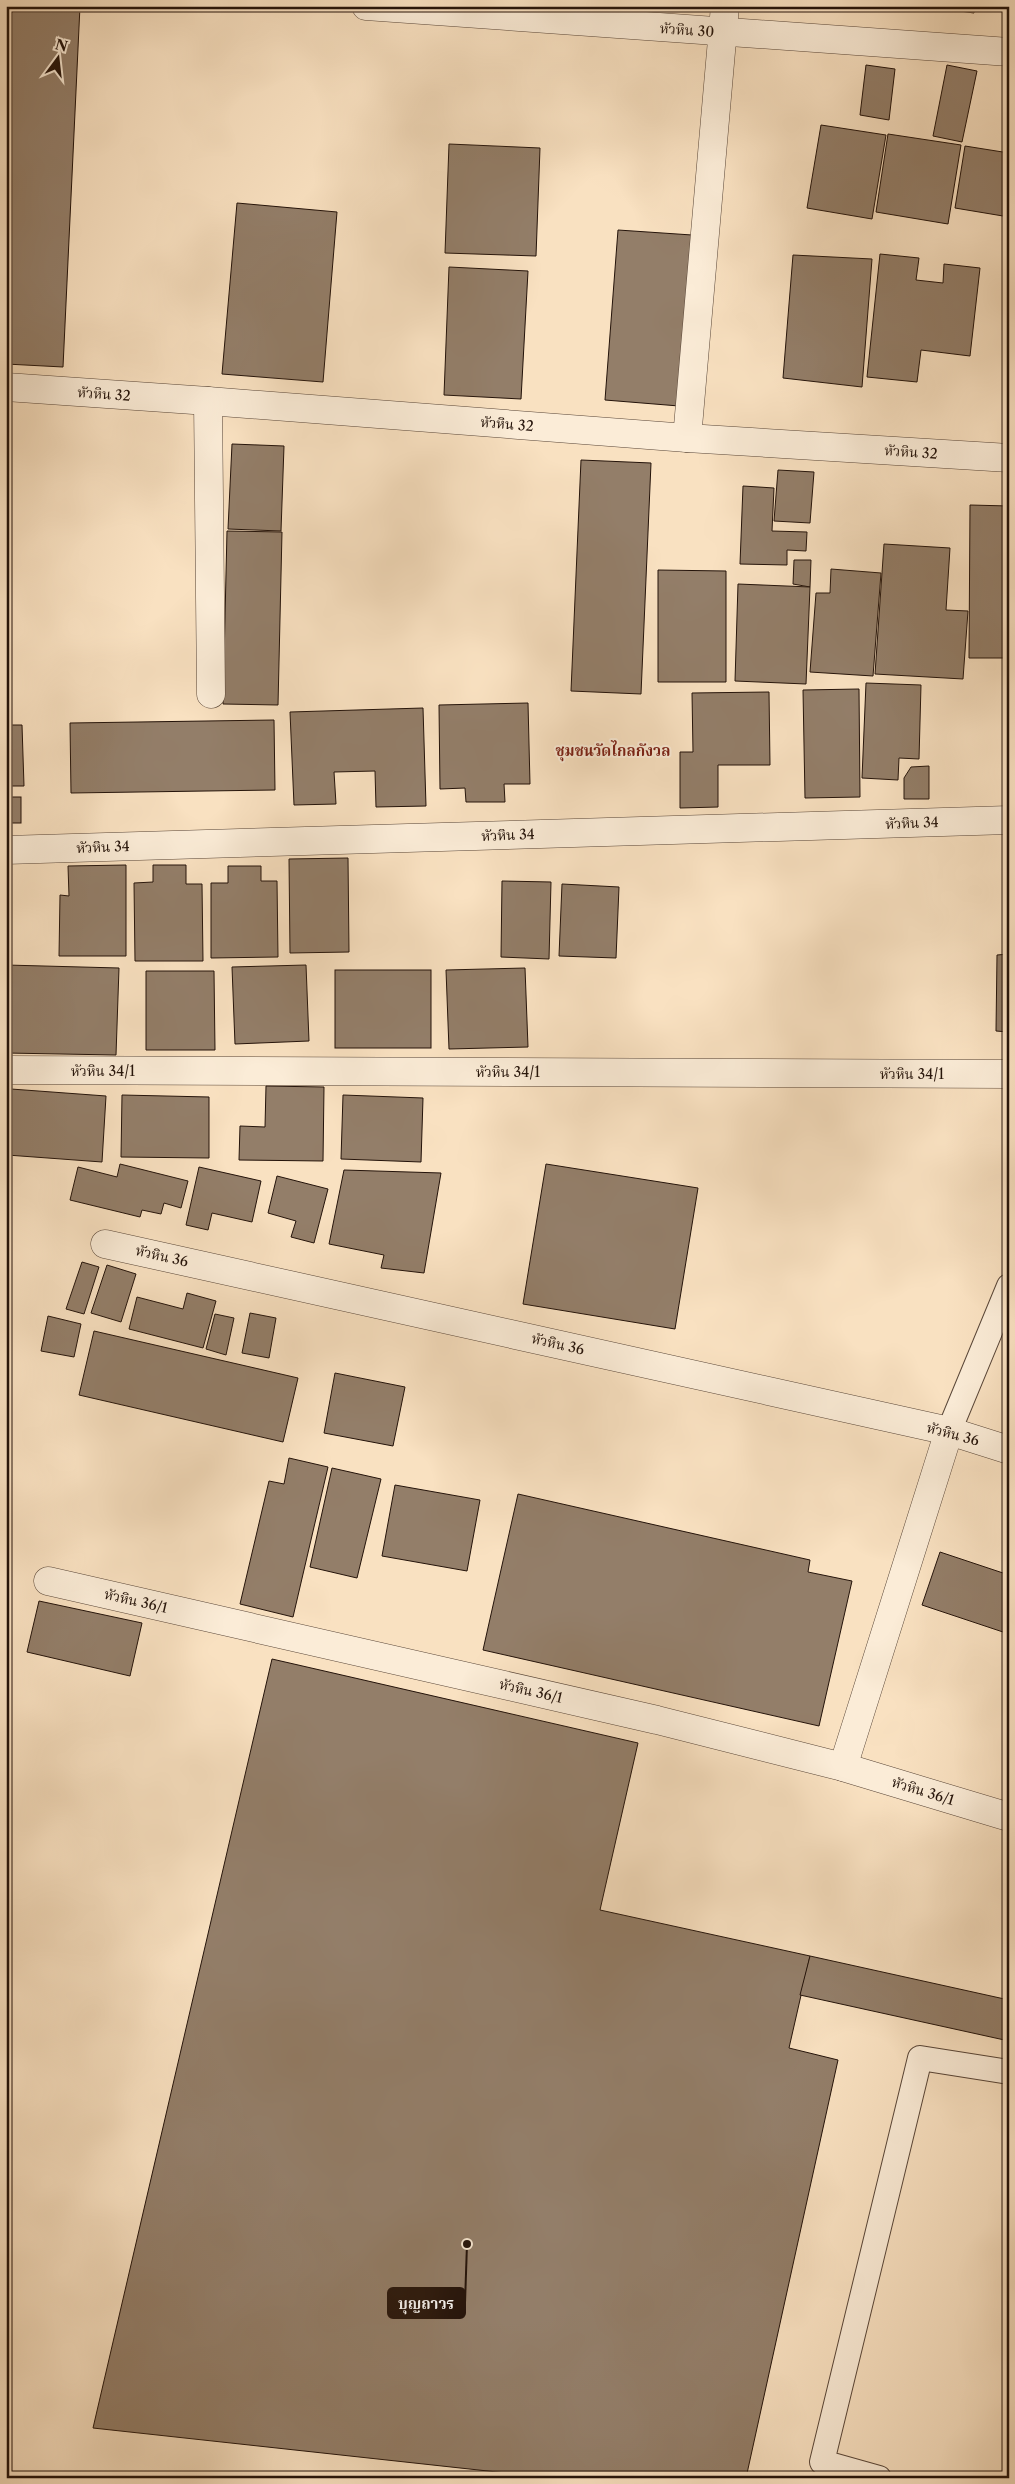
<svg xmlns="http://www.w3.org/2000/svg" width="1015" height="2484" font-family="'Libre Caslon Text','Noto Serif Thai',serif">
<rect width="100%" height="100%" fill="#f9e1c1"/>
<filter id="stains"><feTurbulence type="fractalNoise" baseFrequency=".004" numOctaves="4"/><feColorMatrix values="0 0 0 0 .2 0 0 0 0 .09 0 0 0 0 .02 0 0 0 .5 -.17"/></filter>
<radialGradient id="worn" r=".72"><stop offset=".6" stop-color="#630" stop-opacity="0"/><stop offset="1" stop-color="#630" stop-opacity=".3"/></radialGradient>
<g fill="#937e69" stroke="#24130a">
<path d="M6,6H80L63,367L6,364Z"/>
<path d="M924,6H975L974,13Z"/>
<path d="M866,65L895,69L889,120L860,115Z"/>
<path d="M947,65L977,71L962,142L933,136Z"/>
<path d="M821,125L886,135L872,219L807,208Z"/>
<path d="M888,134L961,145L948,224L876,212Z"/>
<path d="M449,144L540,148L536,256L445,253Z"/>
<path d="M965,146L1009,153V217L955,208Z"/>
<path d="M237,203L337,212L323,382L222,374Z"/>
<path d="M618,230L692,235L679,406L605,400Z"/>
<path d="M880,254L919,258L916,280L943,283L944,264L980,268L970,356L921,350L917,382L867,377Z"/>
<path d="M793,255L872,259L862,387L783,378Z"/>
<path d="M449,267L528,271L521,399L444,395Z"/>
<path d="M232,444L284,446L281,531L228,529Z"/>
<path d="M581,460L651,463L641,694L571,691Z"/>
<path d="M778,470L814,472L810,523L774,521Z"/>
<path d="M743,486L774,488L772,531L807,532L806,551L787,550V565L740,564Z"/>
<path d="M970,505L1009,506V658H969Z"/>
<path d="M227,531L282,532L278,705L223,704Z"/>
<path d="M884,544L950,548L946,610L968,611L963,679L875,674Z"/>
<path d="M794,560H811L810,587L793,584Z"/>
<path d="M831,569L881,573L873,676L810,672L816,593H830Z"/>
<path d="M658,570L726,571V682H658Z"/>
<path d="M738,584L810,587L806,684L735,681Z"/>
<path d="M866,683L921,685L919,759L899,758L898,780L862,778Z"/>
<path d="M859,689L860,797L805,798L803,690Z"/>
<path d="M769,692L770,765H718V807L680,808V752H693L692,693Z"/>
<path d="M528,703L530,784H504L505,802H466L465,788L440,789L439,705Z"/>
<path d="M423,708L426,806L376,807L375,771L334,772L336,804L294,805L290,712Z"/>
<path d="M274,720L275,790L71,793L70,723Z"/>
<path d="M6,725H22L24,786H6Z"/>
<path d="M929,766V799H904V778L911,767Z"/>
<rect x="6" y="797" width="15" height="26"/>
<path d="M348,858L349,952L290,953L289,859Z"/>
<path d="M126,865V956H59L60,895L69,896L68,866Z"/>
<path d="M153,865H186V884H202L203,961H135L134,883L153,882Z"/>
<path d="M228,866H261V881H277L278,957L211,958V883H228Z"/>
<path d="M502,881L551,882L549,959L501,957Z"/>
<path d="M562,884L619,887L616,958L559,956Z"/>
<path d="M1009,954V1032L996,1031L997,955Z"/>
<path d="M6,965L119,968L116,1055L6,1053Z"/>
<path d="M306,965L309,1041L235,1044L232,967Z"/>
<path d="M525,968L528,1047L449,1049L446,970Z"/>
<rect x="335" y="970" width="96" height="78"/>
<path d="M146,971H214L215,1050H146Z"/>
<path d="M266,1086L324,1087L323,1161L239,1160L240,1126L265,1127Z"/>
<path d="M11,1089L106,1096L102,1162L7,1155Z"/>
<path d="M122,1095L209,1097V1158L121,1157Z"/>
<path d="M343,1095L423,1098L421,1162L341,1159Z"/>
<path d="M120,1164L188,1181L181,1208L164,1203L161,1214L142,1210L140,1217L70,1200L78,1167L117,1177Z"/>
<path d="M546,1164L698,1188L675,1329L523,1304Z"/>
<path d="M199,1167L261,1181L252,1222L212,1213L208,1230L186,1225Z"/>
<path d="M344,1170L441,1173L424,1273L381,1268L384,1255L329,1244Z"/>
<path d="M277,1176L328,1189L314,1243L291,1237L296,1221L268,1213Z"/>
<path d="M82,1262L99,1267L84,1314L66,1309Z"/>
<path d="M107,1265L136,1274L121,1322L91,1313Z"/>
<path d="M187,1293L216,1301L203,1348L129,1329L137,1297L183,1309Z"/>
<path d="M250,1313L276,1318L269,1358L242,1353Z"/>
<path d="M215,1314L234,1318L226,1355L206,1349Z"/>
<path d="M48,1316L81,1324L74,1357L41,1351Z"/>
<path d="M94,1331L298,1378L283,1442L79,1395Z"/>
<path d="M335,1373L405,1387L393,1446L324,1433Z"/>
<path d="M289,1458L328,1467L293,1617L240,1604L269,1481L284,1484Z"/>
<path d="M332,1468L381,1479L357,1578L310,1567Z"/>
<path d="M395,1485L480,1500L467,1571L382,1556Z"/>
<path d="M518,1494L810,1560L808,1572L852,1581L819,1726L483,1650Z"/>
<path d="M940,1552L1009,1575V1634L922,1605Z"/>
<path d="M39,1601L142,1623L130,1676L27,1652Z"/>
<path d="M272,1659L638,1743L600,1910L810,1956L789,2048L838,2060L746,2478H552L93,2428Z"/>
<path d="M810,1956L1009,2000V2041L800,1995Z"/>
</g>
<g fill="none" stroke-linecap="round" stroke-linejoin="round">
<g stroke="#594638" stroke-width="26">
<g id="service">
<path d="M949,1431L1009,1286"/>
<path d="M879,2478L822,2462L920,2058L1009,2072"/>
</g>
</g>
<g stroke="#594638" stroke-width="29">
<g id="minor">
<path d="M366,6L1009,52"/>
<path d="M6,387L208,401L687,438L1009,458"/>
<path d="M208,401L211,694"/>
<path d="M687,438L725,6"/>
<path d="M6,850L1009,820"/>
<path d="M6,1070L1009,1074"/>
<path d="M105,1244L949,1431L1009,1450"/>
<path d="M48,1581L657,1720L843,1767L1009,1817"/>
<path d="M843,1767L949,1431"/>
</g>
</g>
<use href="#service" stroke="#fbecd7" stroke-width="24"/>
<use href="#minor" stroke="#fbecd7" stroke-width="28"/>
</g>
<g text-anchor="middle" stroke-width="4" stroke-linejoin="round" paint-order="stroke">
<g font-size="14" fill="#24130a" stroke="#fbecd7">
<text transform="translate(687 30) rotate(4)" y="5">หัวหิน 30</text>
<text transform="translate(104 394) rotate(4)" y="5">หัวหิน 32</text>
<text transform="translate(507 424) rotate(5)" y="5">หัวหิน 32</text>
<text transform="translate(911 452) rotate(4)" y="5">หัวหิน 32</text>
<text transform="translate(912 823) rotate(-2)" y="5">หัวหิน 34</text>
<text transform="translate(508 835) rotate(-2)" y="5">หัวหิน 34</text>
<text transform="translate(103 847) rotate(-2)" y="5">หัวหิน 34</text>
<text x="103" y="1076">หัวหิน 34/1</text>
<text x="508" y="1077">หัวหิน 34/1</text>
<text x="912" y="1079">หัวหิน 34/1</text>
<text transform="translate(162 1256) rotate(13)" y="5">หัวหิน 36</text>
<text transform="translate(558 1344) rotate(13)" y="5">หัวหิน 36</text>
<text transform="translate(953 1434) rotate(15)" y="5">หัวหิน 36</text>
<text transform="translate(136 1601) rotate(13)" y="5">หัวหิน 36/1</text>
<text transform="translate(531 1691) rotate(13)" y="5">หัวหิน 36/1</text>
<text transform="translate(923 1791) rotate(17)" y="5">หัวหิน 36/1</text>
</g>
<g font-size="15" font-weight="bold" fill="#7a1f14" stroke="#fbecd7">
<text x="613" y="756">ชุมชนวัดไกลกังวล</text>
</g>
</g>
<path fill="none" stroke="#24130a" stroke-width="2" d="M467 2244L465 2303"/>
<circle fill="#24130a" stroke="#fbecd7" stroke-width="2" cx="467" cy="2244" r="5"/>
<rect fill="#24130a" stroke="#24130a" stroke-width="2" x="388" y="2288" width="77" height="30" rx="5"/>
<g font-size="15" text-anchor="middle" font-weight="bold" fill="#fff">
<text x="426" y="2309">บุญถาวร</text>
</g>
<rect width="1015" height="2484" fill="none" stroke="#f9e1c1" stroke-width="25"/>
<rect x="8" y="8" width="1000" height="2469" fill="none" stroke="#24130a" stroke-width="2.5"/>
<rect x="12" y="12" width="990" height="2459" fill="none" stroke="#24130a"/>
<g transform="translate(58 58) rotate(15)" stroke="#fbecd7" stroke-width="4" paint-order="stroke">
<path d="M0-4L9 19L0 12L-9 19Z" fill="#24130a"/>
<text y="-8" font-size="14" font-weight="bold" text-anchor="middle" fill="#24130a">N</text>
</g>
<rect width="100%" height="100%" filter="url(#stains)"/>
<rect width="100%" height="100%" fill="url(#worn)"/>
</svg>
